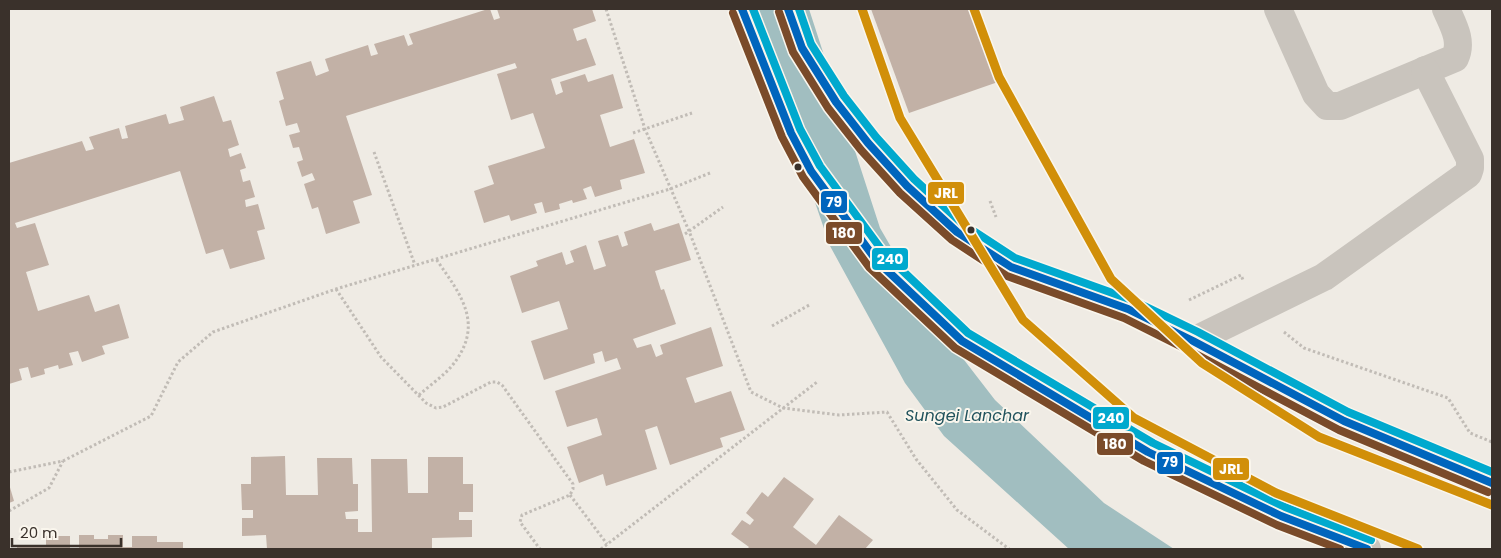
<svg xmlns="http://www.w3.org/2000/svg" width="1501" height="558" font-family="Poppins,sans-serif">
<rect width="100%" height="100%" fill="#efebe4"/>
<path fill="#a1bec0" d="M742,9H809L880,228L934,321L995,400L1104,503L1174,549H1069L944,436L905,383L830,246L787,121Z"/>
<g fill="#c2b1a6">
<path d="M488,9H490L494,20L500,18L497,9H592L596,21L573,29L577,41L586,38L596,65L551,79L556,95L563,92L560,82L585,74L588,82L613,74L623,108L600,115L610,147L634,139L645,173L620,180L622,189L595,197L591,186L583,189L587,199L573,203L572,200L559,204L560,209L545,213L542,202L534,204L537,213L511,221L509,215L484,223L474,191L494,184L488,166L545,148L533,113L511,120L497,74L517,68L515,63L346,116L372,195L353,201L360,223L326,234L318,207L312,209L304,184L315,180L312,173L302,177L297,162L303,160L299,147L293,148L289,135L300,132L297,123L286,126L279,101L284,99L276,72L311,61L316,76L329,71L325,59L368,45L371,56L378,54L374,44L404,35L408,46L413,44L409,34Z"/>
<path d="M871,9H972L998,82L909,113Z"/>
<path d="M214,96L223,122L231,120L239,145L228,149L230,157L241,153L246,168L240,170L243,182L250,180L255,197L245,200L246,207L258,204L265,229L257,231L265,259L230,269L223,249L206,254L180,171L15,223L17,228L35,223L49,265L26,272L38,311L89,295L95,312L119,304L129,338L102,346L105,354L82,362L78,351L69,353L73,365L59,369L58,365L44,369L45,374L31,378L28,367L19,369L22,380L9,384V163L82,141L86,151L94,149L89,137L119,128L122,139L128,138L125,126L166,114L169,124L184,120L180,107Z"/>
<path d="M651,223L654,231L679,223L691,260L655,271L661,290L664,289L676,324L633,339L637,348L651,344L656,357L663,354L660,345L711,327L723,366L686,378L695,403L731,391L745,430L720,438L723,447L670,465L657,426L645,430L657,469L606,486L603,474L579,483L567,447L602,435L597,418L567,427L555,391L621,369L617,358L605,362L602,351L593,354L595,363L544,380L531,341L568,329L559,301L522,313L510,276L538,266L536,261L562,252L566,265L574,262L570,251L586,245L594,270L606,266L598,241L618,235L622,247L628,245L624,232Z"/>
<path d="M285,456L286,495H318L317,458H352L353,484H358V511L345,512L346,519H358V532H372L371,459H407L408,493H428V457H463V484H473V512H459V520H472V537L432,538V549H267L266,535L242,536V518H253V510H242L241,484H251V457Z"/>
<path d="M784,477L814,499L793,527L816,545L839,515L873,540L865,549H747L749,547L731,534L742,520L750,525L754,520L746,513L762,492L768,497Z"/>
<path d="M9,484L14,501L9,503Z"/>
<path d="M79,535H94V539H108V535H123V547H132V536H157V542H183V549H79Z"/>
<path d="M46,536H70V549H17V545H46Z"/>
</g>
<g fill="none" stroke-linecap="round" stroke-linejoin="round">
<g stroke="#c1bcb6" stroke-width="3" stroke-dasharray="2.5 2.5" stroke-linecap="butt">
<path d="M606,9L645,129L689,231L751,392L783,408L839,415L887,412L916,459L957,510L1009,549"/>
<path d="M633,133L692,113"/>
<path d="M374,152L415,265"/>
<path d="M990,201L996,217"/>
<path d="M685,234L723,207"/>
<path d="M336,289L381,357L426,403L436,408L443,407L491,382H497L502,385L573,484V489L570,495L522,515L520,522L540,549"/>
<path d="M1189,300L1241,275L1243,280"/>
<path d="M772,326L811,304"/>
<path d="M1284,332L1304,348L1448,398L1470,433L1492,442"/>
<path d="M419,395C429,386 442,377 451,367C486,325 461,295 436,259"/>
<path d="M9,472L63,461L151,416L178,362L213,332L336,289L670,189L710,173"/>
<path d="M570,495L607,544"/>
<path d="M9,511L49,488L63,461"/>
<path d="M601,549L817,382"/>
</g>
<g stroke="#c9c4bd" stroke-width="28">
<path d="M742,9L791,133L811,171L876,260L962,341L1148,452L1281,516L1367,549"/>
<path d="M788,9L802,48L836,102L868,143L907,186L957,232L1011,267L1128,309L1193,341L1344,421L1492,483"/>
<path d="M1278,9L1316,94L1327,106H1340L1455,58C1463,41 1453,25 1446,9"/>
<path d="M1193,341L1324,277L1468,174L1470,168V159L1425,70"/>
</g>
<g stroke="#faf6ed" stroke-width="11">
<g id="bus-1">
<path d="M742,9L791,133L811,171L876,260L962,341L1148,452L1281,516L1367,549"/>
<path d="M788,9L802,48L836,102L868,143L907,186L957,232L1011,267L1128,309L1193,341L1344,421L1492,483"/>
</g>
</g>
<g stroke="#faf6ed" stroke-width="11">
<g id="bus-2">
<path d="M779,12L793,52L828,108L861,150L900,193L952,240L1007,276L1124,318L1188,350L1339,430L1488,492"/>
<path d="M733,13L782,137L803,177L869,267L955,348L1144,461L1277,525L1340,549"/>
</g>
</g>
<g stroke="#faf6ed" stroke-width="11">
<g id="bus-3">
<path d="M753,9L800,129L820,166L884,253L968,333L1153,443L1285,507L1371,540"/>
<path d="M799,9L811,44L844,96L876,137L914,179L963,224L1015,258L1132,300L1198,332L1348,412L1492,472"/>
</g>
</g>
<use href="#bus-1" stroke="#0065bd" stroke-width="8"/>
<use href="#bus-2" stroke="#7a4b2a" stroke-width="8"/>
<use href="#bus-3" stroke="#00a9ce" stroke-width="8"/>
<g stroke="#faf6ed" stroke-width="12">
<g id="metro-1">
<path d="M862,9L900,118L1023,320L1134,418L1276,493L1418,549"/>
<path d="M974,9L999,77L1111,279L1202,363L1319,437L1492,505"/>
</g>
</g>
<use href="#metro-1" stroke="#d18f09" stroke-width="9"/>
</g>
<g fill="#3a312b" stroke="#faf6ed" stroke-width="2">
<circle cx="798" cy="167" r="4.5"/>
<circle cx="971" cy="230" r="4.5"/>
</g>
<g text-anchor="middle" stroke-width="4" stroke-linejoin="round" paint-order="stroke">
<g font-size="16" font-style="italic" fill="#20525c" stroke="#faf6ed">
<text x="967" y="421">Sungei Lanchar</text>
</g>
</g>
<g stroke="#faf6ed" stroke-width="2">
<rect x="927" y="181" width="38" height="24" rx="5" fill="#d18f09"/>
<rect x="820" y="190" width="28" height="24" rx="5" fill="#0065bd"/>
<rect x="825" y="221" width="38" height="24" rx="5" fill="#7a4b2a"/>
<rect x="871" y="247" width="38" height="24" rx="5" fill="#00a9ce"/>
<rect x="1092" y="406" width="38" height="24" rx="5" fill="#00a9ce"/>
<rect x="1096" y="432" width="38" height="24" rx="5" fill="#7a4b2a"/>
<rect x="1156" y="451" width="28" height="24" rx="5" fill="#0065bd"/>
<rect x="1212" y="457" width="38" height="24" rx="5" fill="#d18f09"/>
</g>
<g font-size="14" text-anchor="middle" font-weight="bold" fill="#fff">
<text x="946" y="198">JRL</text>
<text x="834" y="207">79</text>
<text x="844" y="238">180</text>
<text x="890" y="264">240</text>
<text x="1111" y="423">240</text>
<text x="1115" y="449">180</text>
<text x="1170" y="467">79</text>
<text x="1231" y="474">JRL</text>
</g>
<rect width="1501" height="558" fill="none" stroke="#3a312b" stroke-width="20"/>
<path d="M12 538v8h109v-8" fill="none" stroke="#3a312b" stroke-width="2.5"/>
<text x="20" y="538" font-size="15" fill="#3a312b" stroke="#faf6ed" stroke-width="4" paint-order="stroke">20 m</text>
</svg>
